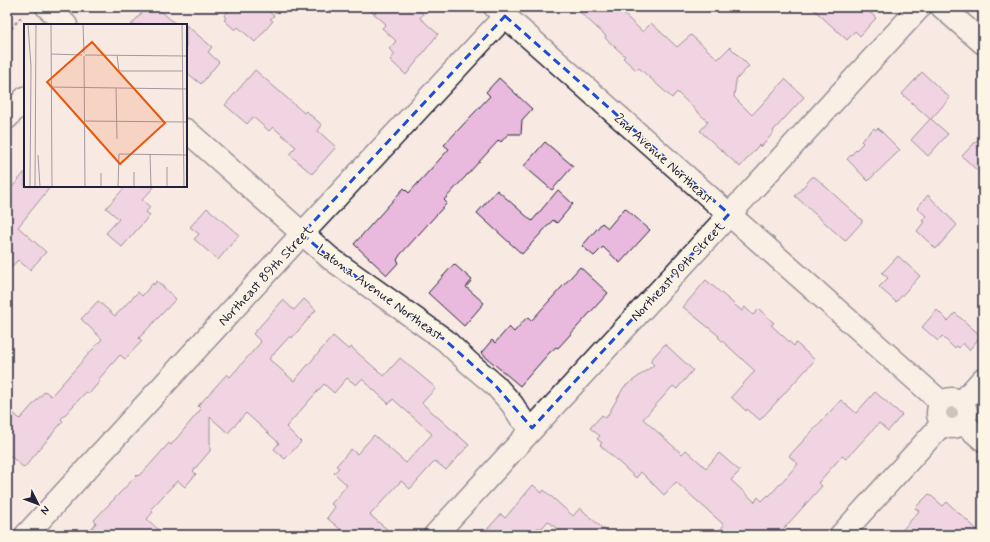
<svg xmlns="http://www.w3.org/2000/svg" width="990" height="542" font-family="Mynerve,sans-serif">
<rect width="100%" height="100%" fill="#f8e9e3"/>
<filter id="ink" filterUnits="userSpaceOnUse"><feTurbulence type="fractalNoise" baseFrequency=".025" numOctaves="2"/><feDisplacementMap in="SourceGraphic" scale="8" xChannelSelector="R" yChannelSelector="G"/><feConvolveMatrix kernelMatrix="1 2 1 2 8 2 1 2 1" color-interpolation-filters="sRGB"/></filter>
<g filter="url(#ink)">
<g fill="#e9badd" stroke="#22223b">
<path d="M147,7H156L177,25H131Z"/>
<path d="M231,7H263L274,16L270,19L273,21L255,42L238,27L235,30L224,20L226,18L224,16Z"/>
<path d="M366,7H415L423,14L420,18L438,34L406,75L390,60L395,54L389,49L396,41L382,28L386,24Z"/>
<path d="M574,7H616L643,32L651,23L677,47L691,35L718,59L730,47L749,66L736,80L734,97L752,115L785,79L804,97L773,131L774,132L761,147L759,145L740,167L700,131L708,122L677,92L672,98L639,68L636,70L623,58L625,56L605,38L606,36Z"/>
<path d="M811,7H864L876,18L860,36L855,31L847,40Z"/>
<path d="M186,25L212,47L208,52L219,62L201,84L186,72Z"/>
<path d="M255,70L304,113L306,111L322,125L318,131L336,147L312,174L289,154L296,147L273,127L269,131L253,117L247,124L225,105Z"/>
<path d="M922,72L950,98L931,119L948,134L928,156L911,140L930,119L902,94Z"/>
<path d="M499,78L532,109L522,120L521,134H508L501,142L499,140L444,200L447,203L400,255L397,260L399,262L387,275L354,244L404,188L409,193L449,149L444,145L490,96L486,92Z"/>
<path d="M874,128L876,130L878,128L900,150L868,181L847,159L863,143L861,141Z"/>
<path d="M983,134V176L962,156Z"/>
<path d="M545,142L573,166L552,190L524,166Z"/>
<path d="M25,172V186H51L18,227L46,252L30,270L18,260L7,272V193Z"/>
<path d="M812,177H815L862,220V222L845,241L795,196Z"/>
<path d="M126,186H155L142,200L150,207L146,212L150,215L122,247L106,233L119,219L106,208Z"/>
<path d="M497,190L532,221L558,190L573,204L557,223L553,220L522,254L477,213Z"/>
<path d="M928,195L957,225L936,249L917,231L924,222L922,221L926,216L917,208Z"/>
<path d="M207,208L239,235L218,260L194,239L199,234L190,227Z"/>
<path d="M625,208L650,230L620,263L603,247L594,256L582,246L602,223L608,228Z"/>
<path d="M898,256L920,276L896,302L879,287L888,278L882,273Z"/>
<path d="M454,264L472,280L466,287L484,303L464,326L428,293Z"/>
<path d="M580,267L608,293L558,348L556,347L549,353L520,386L481,353L492,340L495,343L509,327L514,332L527,317L531,321Z"/>
<path d="M706,280L742,311L745,307L753,315L759,309L774,323L771,325L794,346L796,343L815,360L760,420L747,409L746,411L731,397L755,371L718,337L719,336L683,307Z"/>
<path d="M157,281L176,299L139,338L142,341L125,359L120,355L98,380L100,381L89,394L87,392L85,393L61,419L63,421L24,468L7,453V408L20,419L45,391L51,396L102,339L81,319L98,301L115,316L138,292L142,296L153,283L154,285Z"/>
<path d="M304,299L316,310L292,338L290,336L269,359L294,381L333,336L349,350L351,347L384,376L400,358L436,388L422,403L469,445L446,470L435,461L410,489L401,481L370,515L394,535H347L327,518L335,507L331,504L347,485L334,473L339,468L336,466L351,449L357,454L374,435L406,463L432,434L393,399L389,404L362,379L356,385L347,378L334,393L324,384L286,427L301,442L285,459L274,449L279,443L246,413L228,433L210,417V451L193,471L196,474L185,487L178,481L176,482L150,510L153,512L147,519L164,535H86L96,523L94,520L137,475L138,476L147,468L169,443L171,445L201,409L198,406L227,374L230,377L261,342L253,334L283,300L294,310Z"/>
<path d="M937,310L948,321L955,313L981,336L969,350L963,343L959,348L957,346L954,348L942,336L938,341L922,327Z"/>
<path d="M665,344L693,370L677,389L673,386L643,419L682,454L686,450L706,468L719,453L740,471L731,480L755,502L758,497L762,501L768,495L769,496L798,464L789,456L841,400L856,413L875,392L902,415L888,431L879,423L846,459L842,456L818,483L822,486L778,535H716L724,525L676,482L664,495L641,472L636,478L600,445L602,443L597,439L600,436L590,428L602,415L606,418L624,387L654,365L650,361Z"/>
<path d="M533,485L542,493L544,490L573,516L580,508L610,535H564L548,521L542,528H537L530,535H482L501,514L505,518Z"/>
<path d="M929,494L943,506L947,502L983,535H898L919,511L915,508Z"/>
</g>
<g fill="none" stroke-linecap="round" stroke-linejoin="round">
<g stroke="#22223b" stroke-width="25">
<g id="minor">
<path d="M47,7L66,25"/>
<path d="M495,7L942,403"/>
<path d="M942,7L983,43"/>
<path d="M7,118L25,98"/>
<path d="M186,130L330,258L445,340L469,363L495,385L512,404L521,418L532,428"/>
<circle cx="952" cy="413" r="14"/>
<path d="M962,402L983,379"/>
<path d="M962,422L983,440"/>
<path d="M26,535L302,234L505,16"/>
<path d="M435,535L920,7"/>
<path d="M841,535L943,423"/>
</g>
</g>
<path stroke="#22223b" stroke-width="2.5" stroke-dasharray="3 3" stroke-linecap="butt" d="M7,33L23,15"/>
<use href="#minor" stroke="#fcf5e5" stroke-width="22"/>
</g>
<circle fill="#9a9592" cx="952" cy="413" r="6"/>
</g>
<path d="M0 0H990V542H0ZM505,16L729,214L532,428L495,385L445,340L330,258L302,234Z" fill="#f8e9e3" fill-opacity=".55" fill-rule="evenodd"/>
<path fill="none" stroke="#1d4ed8" stroke-width="3" stroke-dasharray="8 5" stroke-linejoin="round" d="M505,16L729,214L532,428L495,385L445,340L330,258L302,234Z"/>
<g text-anchor="middle" stroke-width="3" stroke-linejoin="round" paint-order="stroke">
<g font-size="14" fill="#22223b" stroke="#fcf5e5">
<text transform="translate(664 158) rotate(42)" y="5">2nd Avenue Northeast</text>
<text transform="translate(677 271) rotate(-47)" y="5">Northeast 90th Street</text>
<text transform="translate(265 275) rotate(-47)" y="5">Northeast 89th Street</text>
<text transform="translate(380 292) rotate(36)" y="5">Latona Avenue Northeast</text>
</g>
</g>
<g transform="translate(24 24)">
<rect width="163" height="163" fill="#f8e9e3"/>
<path fill="none" stroke="#a299a0" stroke-width="1" d="M4,0L7,43L6,163M27,0L28,163M59,0L60,29M158,0L160,163M0,23V163M27,30L58,31M61,31L163,32M93,31L95,47H159M60,32L61,163M27,63L163,65M92,64L93,115M60,97L163,98M126,130L127,163M14,131L16,163M143,143V163M110,148V163M77,149V163M11,163L12,0M94,163L95,130L163,131"/>
<path fill="#e8590c" fill-opacity="0.15" stroke="#e8590c" stroke-width="2" d="M68,18L141,99L96,140L23,58Z"/>
<rect width="163" height="163" fill="none" stroke="#22223b" stroke-width="2"/>
</g>
<rect width="990" height="542" fill="none" stroke="#fcf5e5" stroke-width="24"/>
<rect x="12" y="12" width="966" height="518" fill="none" stroke="#22223b" stroke-width="1.5" filter="url(#ink)"/>
<g transform="translate(38 504) rotate(132)" stroke="#fcf5e5" stroke-width="3" paint-order="stroke">
<path d="M0-3L7 15L0 10L-7 15Z" fill="#22223b"/>
<text y="-6" font-size="11" font-weight="bold" text-anchor="middle" fill="#22223b">N</text>
</g>
</svg>
